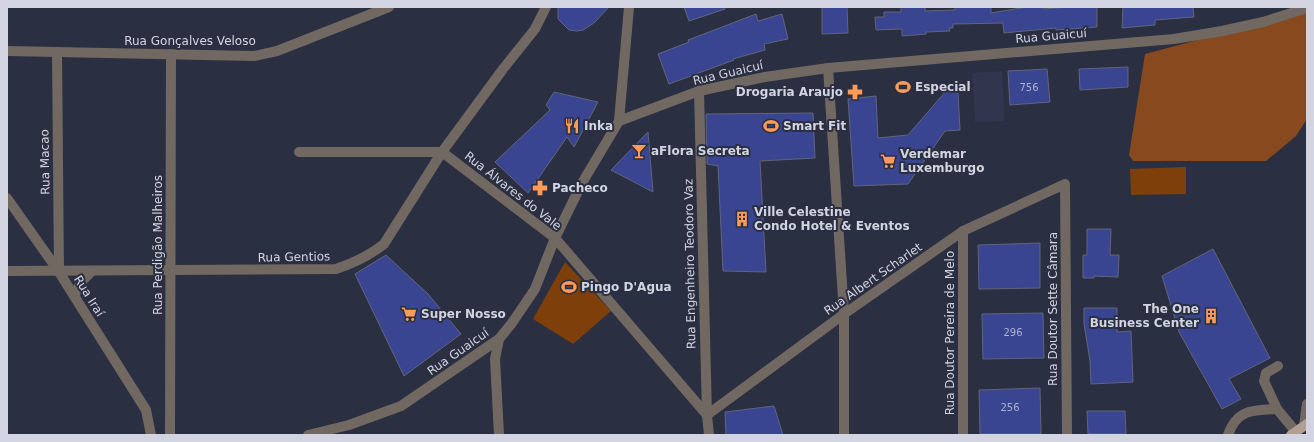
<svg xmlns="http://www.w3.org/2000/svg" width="1314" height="442" font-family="'DejaVu Sans',sans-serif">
<rect width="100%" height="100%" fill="#2a2f41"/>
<path fill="#31364e" d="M1002,71L1005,121L975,122L972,73Z"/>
<g fill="#7f3f0b">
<path d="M1186,167V194L1131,195L1130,169Z"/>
<path d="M565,262L611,311L573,344L533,319Z"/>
</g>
<path fill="#87491d" d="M1307,11V119L1296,136L1266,161H1133L1129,155L1145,54Z"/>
<g fill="#3a4592" stroke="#60657a">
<path d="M558,7H609L594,23L583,30L577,31L569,30L558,19Z"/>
<path d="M684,7H724L725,9L689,21Z"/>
<path d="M822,7H847L848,33L822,34Z"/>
<path d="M901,7H925V11L955,10V7H991V13L1027,7H1043V9L1069,7H1097V27L1056,30V28L1004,33L1003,23L953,24V28H949L950,31L926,32V34L902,36V29L876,30L875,17H884V12H901Z"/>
<path d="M1123,7H1193L1194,17L1155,20V25L1122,28Z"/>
<path d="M756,14L758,21L782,14L788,39L764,44L765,50L733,59L734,60L669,84L658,54L689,42L688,40Z"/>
<path d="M1128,67V87L1080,90L1079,69Z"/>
<path d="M1047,69L1050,102L1010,105L1008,71Z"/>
<path d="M946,91L958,93L960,130L945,131L908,184L854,186L848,99L876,96L878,138L908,135Z"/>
<path d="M554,92L598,102L574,147L567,137L528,193L495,162L550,110L546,105Z"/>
<path d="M813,113L815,158L760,161L766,272L723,271L718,166L707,164L706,114Z"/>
<path d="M648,132L653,192L611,170Z"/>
<path d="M1087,229H1111L1110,255H1119L1118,277L1094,276V278H1083V255H1087Z"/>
<path d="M1040,243V288L979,289L978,245Z"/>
<path d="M1213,249L1270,358L1229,379L1241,399L1222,409L1179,332L1162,276Z"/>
<path d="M386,255L428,294L461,334L404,376L355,274Z"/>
<path d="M1084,308H1117V332L1131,331L1133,382L1091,384L1090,361L1084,324Z"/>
<path d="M1043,313L1044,358L983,359L982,314Z"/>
<path d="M1040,388L1041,434H980L979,390Z"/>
<path d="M774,406L783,435H726L725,412Z"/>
<path d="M1087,411H1125L1126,434H1088Z"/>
</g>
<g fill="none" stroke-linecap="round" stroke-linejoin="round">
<g stroke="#716862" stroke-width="10">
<path d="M7,51L254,56L277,51L389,7"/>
<path d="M57,52L59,272"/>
<path d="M828,68L844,314V435"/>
<path d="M699,91L707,415L709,435"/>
<path d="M619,121L629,7"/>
<path d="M299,152H442L555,238L707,415"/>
<path d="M7,198L59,272L146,410L151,435"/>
<path d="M963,231V435"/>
<path d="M7,271L336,269C354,263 369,256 384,244L442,152L503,69L535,29L546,7"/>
<path d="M74,296L81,282L92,271"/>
<path d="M499,339L495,359L499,435"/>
<path d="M1278,366L1266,373L1264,381L1277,409L1296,432"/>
<path d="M707,415L844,314L963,231L1065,184L1067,435"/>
<path d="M1304,426L1307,404"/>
<path d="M170,435L171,54"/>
<path d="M308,435L349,425L401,406L499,339L512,323L535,289L555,238L582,183L619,121L699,91L765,77L828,68L1174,39L1222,31L1263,22L1307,8"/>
<path d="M1228,435C1237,409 1253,410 1277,409"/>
</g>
<path stroke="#b29e93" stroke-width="10" d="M1291,435L1307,424"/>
</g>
<defs>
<g id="stadium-bare" transform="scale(1.2)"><path d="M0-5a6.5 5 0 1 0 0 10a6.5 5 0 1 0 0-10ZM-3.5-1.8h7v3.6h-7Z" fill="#fe9b59" stroke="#2a2f41" stroke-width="2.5" paint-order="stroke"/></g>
<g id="pharmacy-bare" transform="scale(1.2)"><path d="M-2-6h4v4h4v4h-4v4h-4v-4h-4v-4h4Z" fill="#fe9b59" stroke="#2a2f41" stroke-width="2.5" paint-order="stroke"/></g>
<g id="restaurant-bare" transform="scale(1.2)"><path d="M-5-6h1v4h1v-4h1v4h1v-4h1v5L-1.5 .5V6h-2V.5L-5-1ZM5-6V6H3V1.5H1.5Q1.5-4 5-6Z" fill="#fe9b59" stroke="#2a2f41" stroke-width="2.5" paint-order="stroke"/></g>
<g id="bar-bare" transform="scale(1.2)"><path d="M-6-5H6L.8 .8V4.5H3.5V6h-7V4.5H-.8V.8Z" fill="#fe9b59" stroke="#2a2f41" stroke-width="2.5" paint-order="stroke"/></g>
<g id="supermarket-bare" transform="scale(1.2)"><path d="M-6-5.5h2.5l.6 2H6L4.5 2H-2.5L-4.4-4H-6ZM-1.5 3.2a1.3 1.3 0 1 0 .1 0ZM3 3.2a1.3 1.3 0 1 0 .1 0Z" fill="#fe9b59" stroke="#2a2f41" stroke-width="2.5" paint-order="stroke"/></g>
<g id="building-bare" transform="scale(1.2)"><path d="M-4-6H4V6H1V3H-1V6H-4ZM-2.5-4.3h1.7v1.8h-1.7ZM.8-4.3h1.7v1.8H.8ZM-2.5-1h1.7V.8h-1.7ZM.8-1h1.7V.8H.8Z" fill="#fe9b59" stroke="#2a2f41" stroke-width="2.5" paint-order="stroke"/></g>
</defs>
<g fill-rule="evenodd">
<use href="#stadium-bare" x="903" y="87"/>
<use href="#pharmacy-bare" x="855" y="92"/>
<use href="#restaurant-bare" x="572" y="126"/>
<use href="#stadium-bare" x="771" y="126"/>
<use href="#bar-bare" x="639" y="151"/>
<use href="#supermarket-bare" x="888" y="161"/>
<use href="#pharmacy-bare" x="540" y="188"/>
<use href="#building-bare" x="742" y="219"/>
<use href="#stadium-bare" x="569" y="287"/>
<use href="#supermarket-bare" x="409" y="314"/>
<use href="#building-bare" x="1211" y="316"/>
</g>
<g text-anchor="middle" stroke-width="4" stroke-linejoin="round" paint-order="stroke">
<g font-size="10" fill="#acb1cd">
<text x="1029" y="91">756</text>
<text x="1013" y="336">296</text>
<text x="1010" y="411">256</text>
</g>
<g font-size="12" fill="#d2d5e1" stroke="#2a2f41">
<text transform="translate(1051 36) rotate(-5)" y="4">Rua Guaicuí</text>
<text x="190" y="45">Rua Gonçalves Veloso</text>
<text transform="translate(728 73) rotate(-13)" y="4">Rua Guaicuí</text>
<text transform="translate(45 162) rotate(-91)" y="4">Rua Macao</text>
<text transform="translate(513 191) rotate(38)" y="4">Rua Álvares do Vale</text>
<text transform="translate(158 245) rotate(-90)" y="4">Rua Perdigão Malheiros</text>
<text transform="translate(294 257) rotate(-1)" y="4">Rua Gentios</text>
<text transform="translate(690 264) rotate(-91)" y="4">Rua Engenheiro Teodoro Vaz</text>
<text transform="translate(873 279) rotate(-35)" y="4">Rua Albert Scharlet</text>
<text transform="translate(89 296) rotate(58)" y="4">Rua Iraí</text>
<text transform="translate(1053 309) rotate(-90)" y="4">Rua Doutor Sette Câmara</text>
<text transform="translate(950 333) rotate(-90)" y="4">Rua Doutor Pereira de Melo</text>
<text transform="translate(458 352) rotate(-35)" y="4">Rua Guaicuí</text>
</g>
<g font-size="12" font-weight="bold" fill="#d2d5e1" stroke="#2a2f41" text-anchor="start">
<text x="915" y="91">Especial</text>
<text x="843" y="96" text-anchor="end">Drogaria Araujo</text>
<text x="584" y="130">Inka</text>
<text x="783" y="130">Smart Fit</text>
<text x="651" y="155">aFlora Secreta</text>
<text x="900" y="158">Verdemar<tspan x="900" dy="14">Luxemburgo</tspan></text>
<text x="552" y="192">Pacheco</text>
<text x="754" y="216">Ville Celestine<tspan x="754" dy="14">Condo Hotel &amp; Eventos</tspan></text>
<text x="581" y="291">Pingo D'Agua</text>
<text x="1199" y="313" text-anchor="end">The One<tspan x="1199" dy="14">Business Center</tspan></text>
<text x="421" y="318">Super Nosso</text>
</g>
</g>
<rect width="1314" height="442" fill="none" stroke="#d2d5e1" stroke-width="16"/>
</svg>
